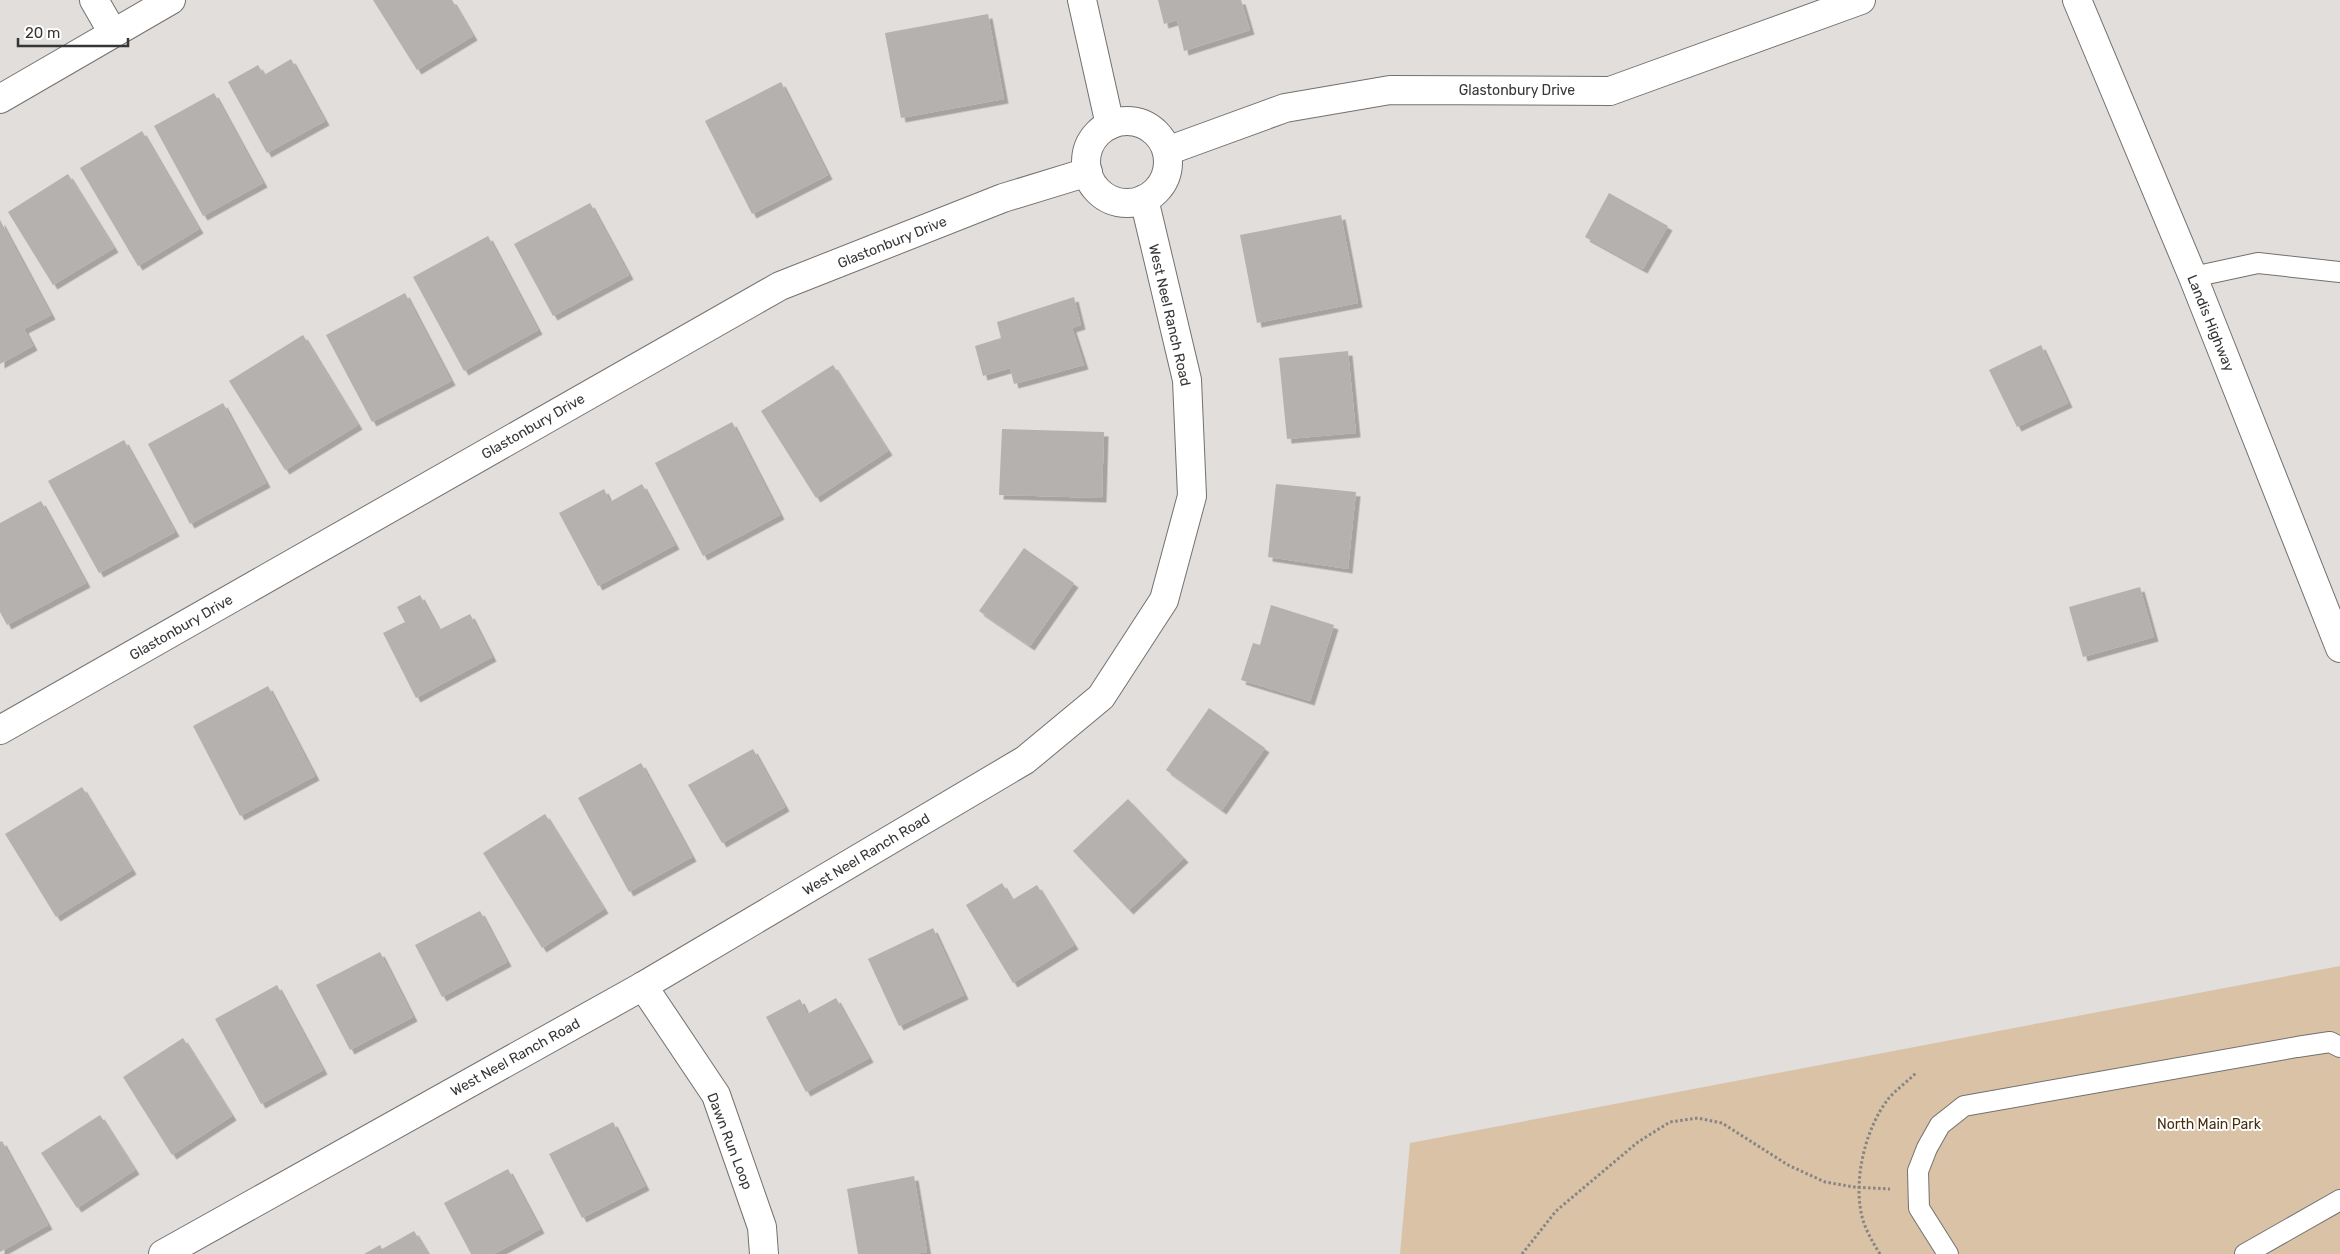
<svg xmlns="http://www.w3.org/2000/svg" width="2340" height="1254" font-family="Rubik,sans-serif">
<defs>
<filter id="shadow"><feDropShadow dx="4.5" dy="4.5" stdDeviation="0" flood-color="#0004"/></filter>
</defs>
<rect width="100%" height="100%" fill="#e1dedb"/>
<path fill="#dac2a6" d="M2340,966V1254H1400L1410,1143Z"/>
<g fill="#b4b1ae" filter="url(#shadow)">
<path d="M373,0H452L473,36L417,70Z"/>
<path d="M1158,0H1241L1250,30L1184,51L1177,20L1164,24Z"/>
<path d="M988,14L1004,99L901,118L885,33Z"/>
<path d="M291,59L325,121L267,153L228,82L258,65L264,75Z"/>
<path d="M781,82L828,175L752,214L705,121Z"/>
<path d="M214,93L263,183L203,216L154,126Z"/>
<path d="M142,131L199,229L138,266L80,168Z"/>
<path d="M68,174L114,248L53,285L8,212Z"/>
<path d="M1609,193L1668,226L1643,269L1585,237Z"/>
<path d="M590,203L629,275L553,316L514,244Z"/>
<path d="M1341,215L1358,303L1257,323L1240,235Z"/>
<path d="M0,220L51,315L24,329L33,346L0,364Z"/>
<path d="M488,236L538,330L464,371L413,277Z"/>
<path d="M405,293L451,381L372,422L326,335Z"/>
<path d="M1074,297L1081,325L1072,328L1084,365L1014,384L1010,368L983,376L975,346L1001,338L997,322Z"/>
<path d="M303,335L358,425L285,470L229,381Z"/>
<path d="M2041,345L2068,403L2017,427L1989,370Z"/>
<path d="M1348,351L1356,433L1287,439L1279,358Z"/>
<path d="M833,365L888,451L816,498L761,411Z"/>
<path d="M223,403L266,483L190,524L148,444Z"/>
<path d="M732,422L780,515L703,556L655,463Z"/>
<path d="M1002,429L1104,432L1102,498L999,495Z"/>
<path d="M124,440L175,532L99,573L48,481Z"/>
<path d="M642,484L675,545L598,586L559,513L604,489L610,502Z"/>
<path d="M1276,484L1356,492L1348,569L1268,557Z"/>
<path d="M41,501L86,583L7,625L0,612V523Z"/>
<path d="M1024,548L1074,583L1030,646L979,611Z"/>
<path d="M2140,587L2154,637L2083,657L2069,607Z"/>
<path d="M420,595L439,630L470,614L492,657L416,698L383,633L405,622L397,607Z"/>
<path d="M1271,605L1334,625L1310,701L1241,680L1253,643L1260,645Z"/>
<path d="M268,686L315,776L240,816L193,726Z"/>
<path d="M1209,708L1265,748L1222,810L1166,770Z"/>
<path d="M753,749L785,807L722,843L688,785Z"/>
<path d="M641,763L692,857L629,892L578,798Z"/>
<path d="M82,787L132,870L56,917L5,834Z"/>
<path d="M1128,799L1184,858L1129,910L1073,851Z"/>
<path d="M545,814L604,909L542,948L483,853Z"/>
<path d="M1002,883L1012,900L1037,885L1074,945L1013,983L966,905Z"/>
<path d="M480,911L507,962L442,997L415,945Z"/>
<path d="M933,928L964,995L899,1026L868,959Z"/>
<path d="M380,952L413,1017L350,1050L316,985Z"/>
<path d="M277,985L323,1070L261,1104L215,1019Z"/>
<path d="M836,998L869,1058L806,1092L766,1017L800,999L807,1014Z"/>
<path d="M183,1038L232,1116L172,1155L123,1077Z"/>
<path d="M100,1115L135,1170L77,1208L41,1153Z"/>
<path d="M613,1122L645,1186L582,1218L549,1154Z"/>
<path d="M2,1141L48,1225L0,1252V1142Z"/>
<path d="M508,1169L540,1229L494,1254H471L444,1203Z"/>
<path d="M914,1176L927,1252L915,1254H858L847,1189Z"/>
<path d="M414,1231L428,1254H364L380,1245L382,1249Z"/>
</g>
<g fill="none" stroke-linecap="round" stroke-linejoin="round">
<g stroke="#73716e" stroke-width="22">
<g id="service">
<path d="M2193,277L2258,263L2340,272"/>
<path d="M1948,1254L1919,1208L1918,1171L1927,1148L1940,1125L1964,1106L2297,1047L2330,1042L2340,1047"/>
<path d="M2245,1254L2340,1200"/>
</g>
</g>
<g stroke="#73716e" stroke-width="30">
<g id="minor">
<path d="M94,0L113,33"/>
<path d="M1082,0L1110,125"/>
<path d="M0,99L171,0"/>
<circle cx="1127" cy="162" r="41"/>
<path d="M1167,151L1285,108L1390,90L1610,91L1861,0"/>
<path d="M0,730L780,286L1003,198L1088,172"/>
<path d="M643,986L716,1095L762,1227L764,1254"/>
<path d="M163,1254L643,986L1025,760L1101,697L1164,600L1192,496L1187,380L1144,199"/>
</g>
</g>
<g stroke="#73716e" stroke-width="30">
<path id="secondary" d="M2077,0L2193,277L2340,648"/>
</g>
<g stroke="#878583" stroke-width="3" stroke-dasharray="2.5 2.5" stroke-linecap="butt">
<path d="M1522,1254L1556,1211L1638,1142L1670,1122L1698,1118L1722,1123L1788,1165L1825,1182L1854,1187L1890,1189"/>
<path d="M1880,1254C1872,1241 1864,1228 1861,1212C1854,1176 1866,1127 1889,1098C1897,1089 1908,1081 1917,1072"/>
</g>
<use href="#service" stroke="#fff" stroke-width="20"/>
<use href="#minor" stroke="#fff" stroke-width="28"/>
<use href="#secondary" stroke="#fff" stroke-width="28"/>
</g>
<g text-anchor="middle" stroke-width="4" stroke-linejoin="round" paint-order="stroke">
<g font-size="14" fill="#373635" stroke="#fff">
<text x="1517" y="95">Glastonbury Drive</text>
<text transform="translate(892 242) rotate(-22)" y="5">Glastonbury Drive</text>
<text transform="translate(1170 315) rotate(77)" y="5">West Neel Ranch Road</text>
<text transform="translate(2211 323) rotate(68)" y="5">Landis Highway</text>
<text transform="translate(533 426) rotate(-30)" y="5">Glastonbury Drive</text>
<text transform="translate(181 627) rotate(-30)" y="5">Glastonbury Drive</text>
<text transform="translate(866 854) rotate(-31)" y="5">West Neel Ranch Road</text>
<text transform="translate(515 1057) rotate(-29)" y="5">West Neel Ranch Road</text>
<text transform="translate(730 1141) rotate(69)" y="5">Dawn Run Loop</text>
</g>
<g font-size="14" fill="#462f0d" stroke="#fff">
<text x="2209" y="1129">North Main Park</text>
</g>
</g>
<path d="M18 38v8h110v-8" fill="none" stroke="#373635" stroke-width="2.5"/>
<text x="25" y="38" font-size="15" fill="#373635" stroke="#ffffff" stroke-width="4" paint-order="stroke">20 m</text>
</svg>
